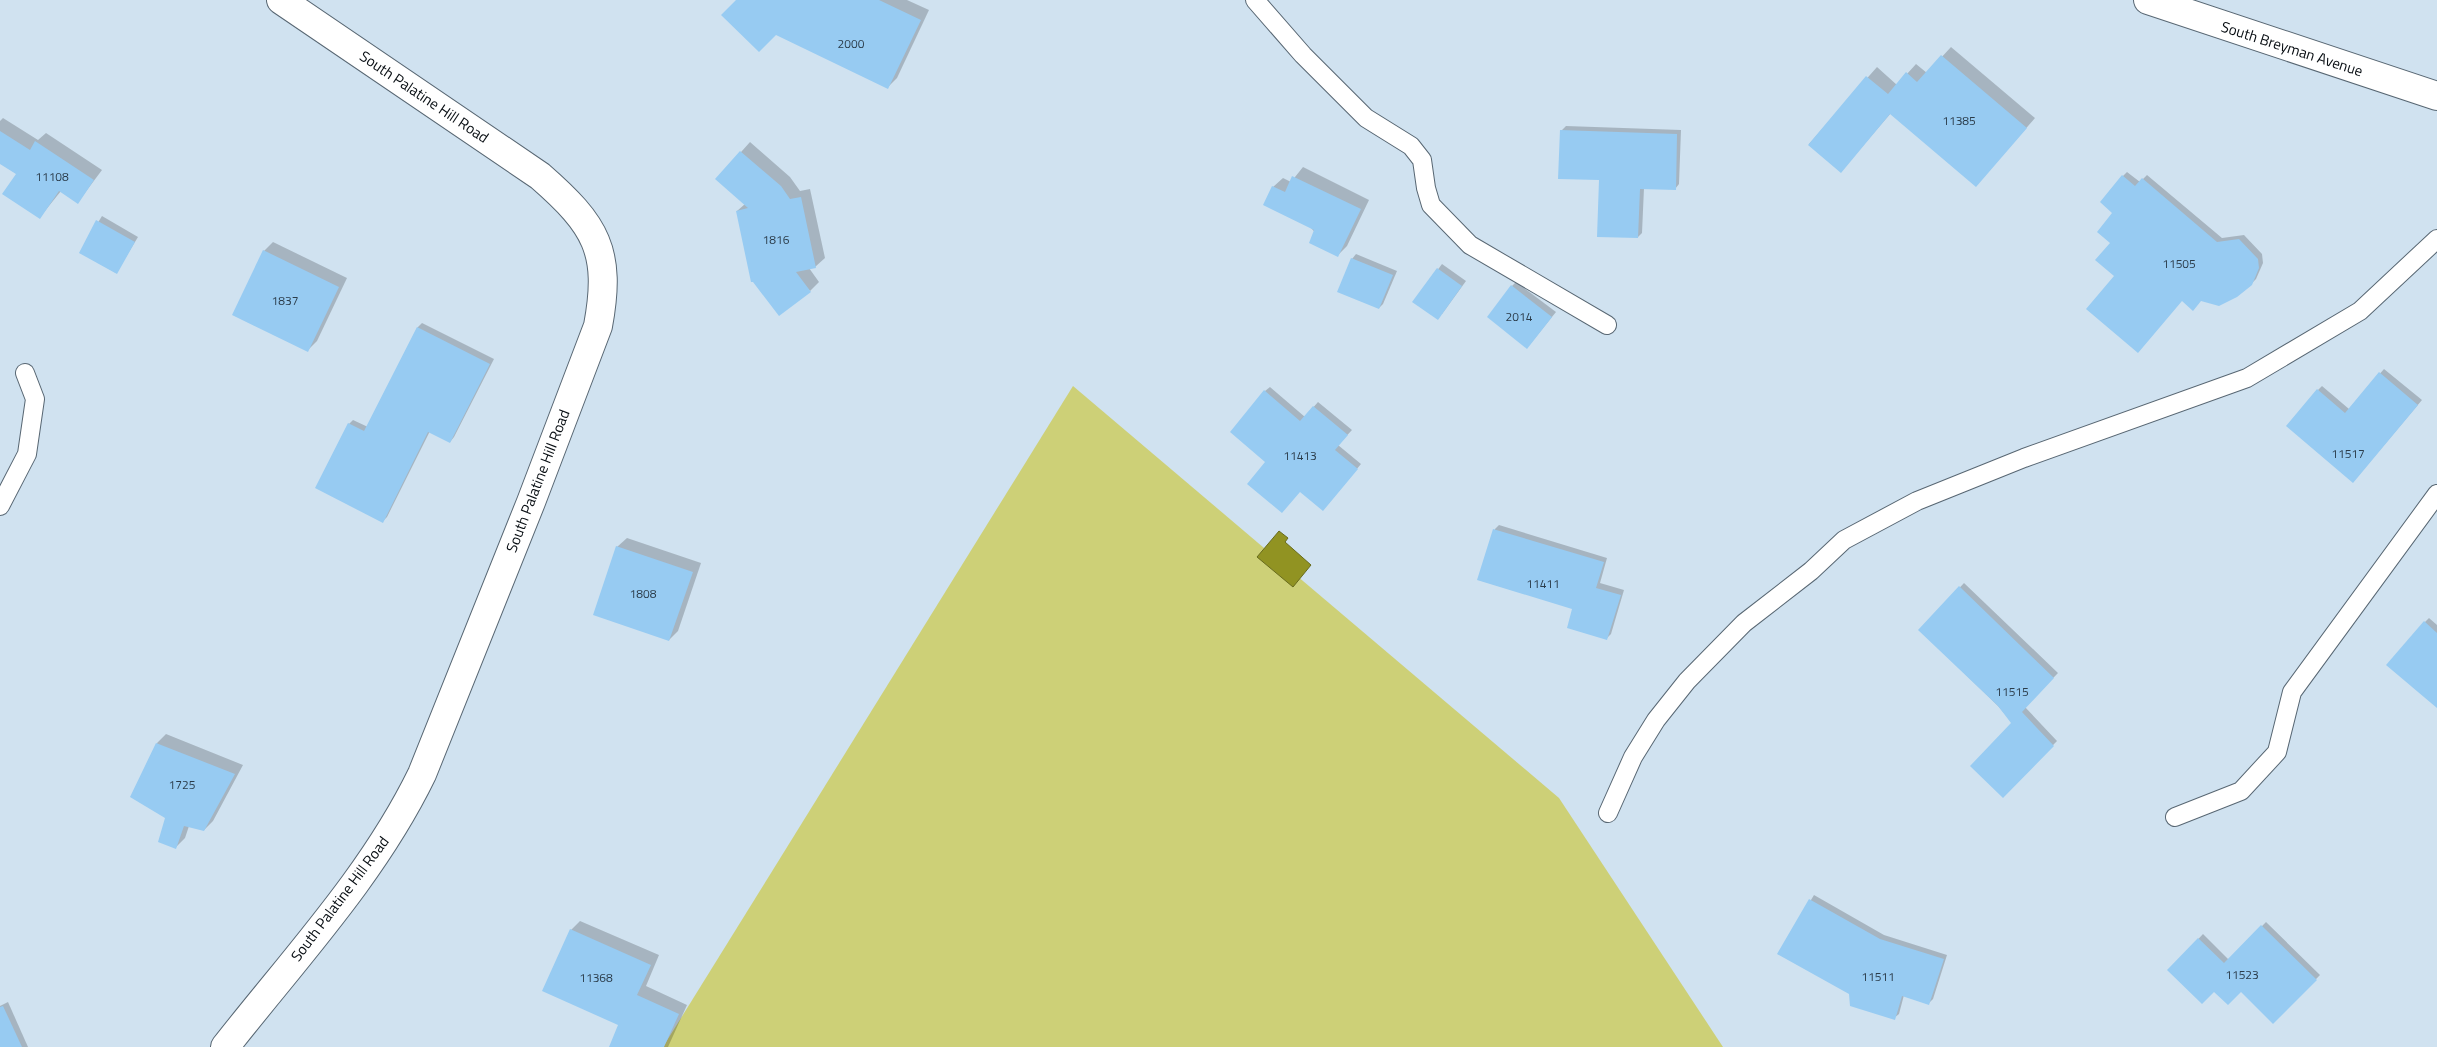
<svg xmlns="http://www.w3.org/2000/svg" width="2437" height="1047" font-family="'Titillium Web',sans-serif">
<rect width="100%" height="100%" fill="#d0e2f0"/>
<path fill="#cdd077" d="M1073,386L1559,798L1723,1047H663Z"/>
<path fill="#919322" stroke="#686b1d" d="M1279,531L1288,538L1285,542L1311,565L1293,587L1257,557Z"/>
<g fill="#0003">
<path d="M738,0H907L929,10L897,78L888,87L776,34Z"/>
<path d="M1951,47L2035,118L1976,185L1891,113L1841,171L1809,144L1877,67L1897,85L1916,64L1927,73Z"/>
<path d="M3,118L38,140L46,133L102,170L78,202L61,191L40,217L17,174L0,163V121Z"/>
<path d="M1566,126L1681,130L1679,184L1675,189L1644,188L1642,233L1638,237L1600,179L1561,131Z"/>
<path d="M750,142L790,177L800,191L810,189L825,258L815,267L809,268L819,282L810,291L737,211L745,204L717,179Z"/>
<path d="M1303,167L1369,200L1347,246L1337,256L1273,187L1283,178L1291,182Z"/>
<path d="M2127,172L2140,182L2147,175L2222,238L2244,235L2262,254L2263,263L2256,279L2251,284L2202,299L2116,276L2112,243L2114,213L2123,176Z"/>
<path d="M102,216L138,237L116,273L80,252Z"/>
<path d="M273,242L347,278L317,341L308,350L264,251Z"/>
<path d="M1356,254L1397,271L1383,304L1379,308L1352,259Z"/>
<path d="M1442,264L1466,281L1442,314L1414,302Z"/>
<path d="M1516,282L1556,312L1531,343L1512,286Z"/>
<path d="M422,323L494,359L454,437L450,442L430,431L387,517L383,521L349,424L353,420L368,427L418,327Z"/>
<path d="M2384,369L2422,400L2357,477L2318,390L2322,386L2349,409Z"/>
<path d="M1270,387L1305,417L1318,402L1352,430L1338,445L1361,464L1327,505L1267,462L1265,391Z"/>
<path d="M1499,525L1607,558L1600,583L1624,590L1611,634L1607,638L1573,608L1479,580L1495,529Z"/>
<path d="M627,538L701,563L678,631L669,640L617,547Z"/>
<path d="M1964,583L2058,673L2025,707L2057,741L2003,796L2013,723L1998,706L1920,630Z"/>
<path d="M2429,618L2437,625V706L2425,622Z"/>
<path d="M166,734L243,765L213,821L204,830L189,826L185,838L176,847L166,818L157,743Z"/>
<path d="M1814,895L1884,935L1947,955L1933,999L1929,1003L1904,995L1899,1014L1894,1018L1779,953Z"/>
<path d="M580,921L659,955L646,986L687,1005L668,1047H610L620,1024L571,930Z"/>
<path d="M2266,922L2320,975L2273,1023L2241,990L2214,991L2169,970L2203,934L2229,960Z"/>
<path d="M8,1002L28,1047H0V1006Z"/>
</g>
<g fill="#97cbf2">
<path d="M736,0H879L921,20L888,89L776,35L759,52L721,15Z"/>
<path d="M1941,55L2027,128L1976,187L1890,114L1841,173L1808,145L1866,76L1888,94L1906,72L1917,82Z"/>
<path d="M1560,130L1677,134L1676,190L1640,189L1638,238L1597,237L1599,180L1558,179Z"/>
<path d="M0,131L30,150L35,141L94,180L78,204L59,191L40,219L2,194L16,174L0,164Z"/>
<path d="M740,151L781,186L790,199L801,197L816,268L796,272L811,292L779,316L753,282H751L736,211L748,208L715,179Z"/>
<path d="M2122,175L2135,186L2142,178L2217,242L2239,239L2258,259L2259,268L2252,285L2237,297L2219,306L2201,301L2193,311L2182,301L2138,353L2086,309L2114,276L2095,260L2110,243L2097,232L2112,213L2100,202Z"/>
<path d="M1292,176L1361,209L1338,257L1309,243L1314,230L1263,205L1272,186L1285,192Z"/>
<path d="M96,220L135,242L117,274L79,253Z"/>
<path d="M263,250L339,287L308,352L232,315Z"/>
<path d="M1351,258L1393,275L1379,309L1337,292Z"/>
<path d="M1437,268L1462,286L1438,320L1412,302Z"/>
<path d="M1511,285L1552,317L1527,349L1487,317Z"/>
<path d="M417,327L490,364L450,443L428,432L383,523L315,488L348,423L364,431Z"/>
<path d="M2379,372L2418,405L2353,483L2286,426L2317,389L2345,413Z"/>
<path d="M1264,390L1300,421L1313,406L1348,435L1335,450L1358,469L1323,511L1300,492L1282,513L1247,484L1265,462L1230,432Z"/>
<path d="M1493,529L1604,562L1596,588L1621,595L1607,640L1567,628L1572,609L1477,580Z"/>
<path d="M616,546L693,572L669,641L593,615Z"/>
<path d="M1959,586L2054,678L2022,712L2054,746L2003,798L1970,766L2011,723L1998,706L1918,630Z"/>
<path d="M2424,621L2437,633V708L2386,665Z"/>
<path d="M156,743L235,774L204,831L184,826L176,849L158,842L165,818L130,797Z"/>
<path d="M1809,899L1880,939L1944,959L1929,1005L1902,996L1895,1020L1850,1006L1849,994L1777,954Z"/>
<path d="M2261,925L2317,980L2273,1024L2241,992L2228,1005L2214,992L2202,1004L2167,970L2198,938L2224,963Z"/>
<path d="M570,929L651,965L637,995L679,1014L664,1047H609L618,1025L542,991Z"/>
<path d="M3,1006L22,1047H0V1007Z"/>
</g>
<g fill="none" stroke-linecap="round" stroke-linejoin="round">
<g stroke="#586773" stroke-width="20">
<g id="service">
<path d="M1255,0L1303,55L1366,118L1411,146L1422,160L1426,188L1431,205L1470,245L1607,325"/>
<path d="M0,506L27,454L35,399L25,373"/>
<path d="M1608,813L1633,757L1656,720L1687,681L1744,623L1811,571L1844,540L1917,501L2024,458L2247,378L2360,311L2437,239"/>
<path d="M2175,817L2241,791L2277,752L2292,692L2437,494"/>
</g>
</g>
<g stroke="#586773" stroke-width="30">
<g id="tertiary">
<path d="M2148,0L2437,96"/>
<path d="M225,1047C294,959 373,875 422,774L531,502L598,326C612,251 596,225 540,176L281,0"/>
</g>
</g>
<use href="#service" stroke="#fff" stroke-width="18"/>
<use href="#tertiary" stroke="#fff" stroke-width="28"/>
</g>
<g text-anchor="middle" stroke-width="5" stroke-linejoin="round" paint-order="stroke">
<g font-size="12" fill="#2b3c4a">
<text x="851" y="48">2000</text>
<text x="1959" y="125">11385</text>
<text x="52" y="181">11108</text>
<text x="776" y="244">1816</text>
<text x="2179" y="268">11505</text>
<text x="285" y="305">1837</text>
<text x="1519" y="321">2014</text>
<text x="2348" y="458">11517</text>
<text x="1300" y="460">11413</text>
<text x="1543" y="588">11411</text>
<text x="643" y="598">1808</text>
<text x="2012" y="696">11515</text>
<text x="182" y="789">1725</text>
<text x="2242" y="979">11523</text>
<text x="1878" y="981">11511</text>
<text x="596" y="982">11368</text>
</g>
<g font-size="15" fill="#070d12" stroke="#fff">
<text transform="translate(2292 49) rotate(18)" y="5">South Breyman Avenue</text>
<text transform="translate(424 97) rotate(34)" y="5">South Palatine Hill Road</text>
<text transform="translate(538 481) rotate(-69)" y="5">South Palatine Hill Road</text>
<text transform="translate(340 899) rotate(-53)" y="5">South Palatine Hill Road</text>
</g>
</g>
</svg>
